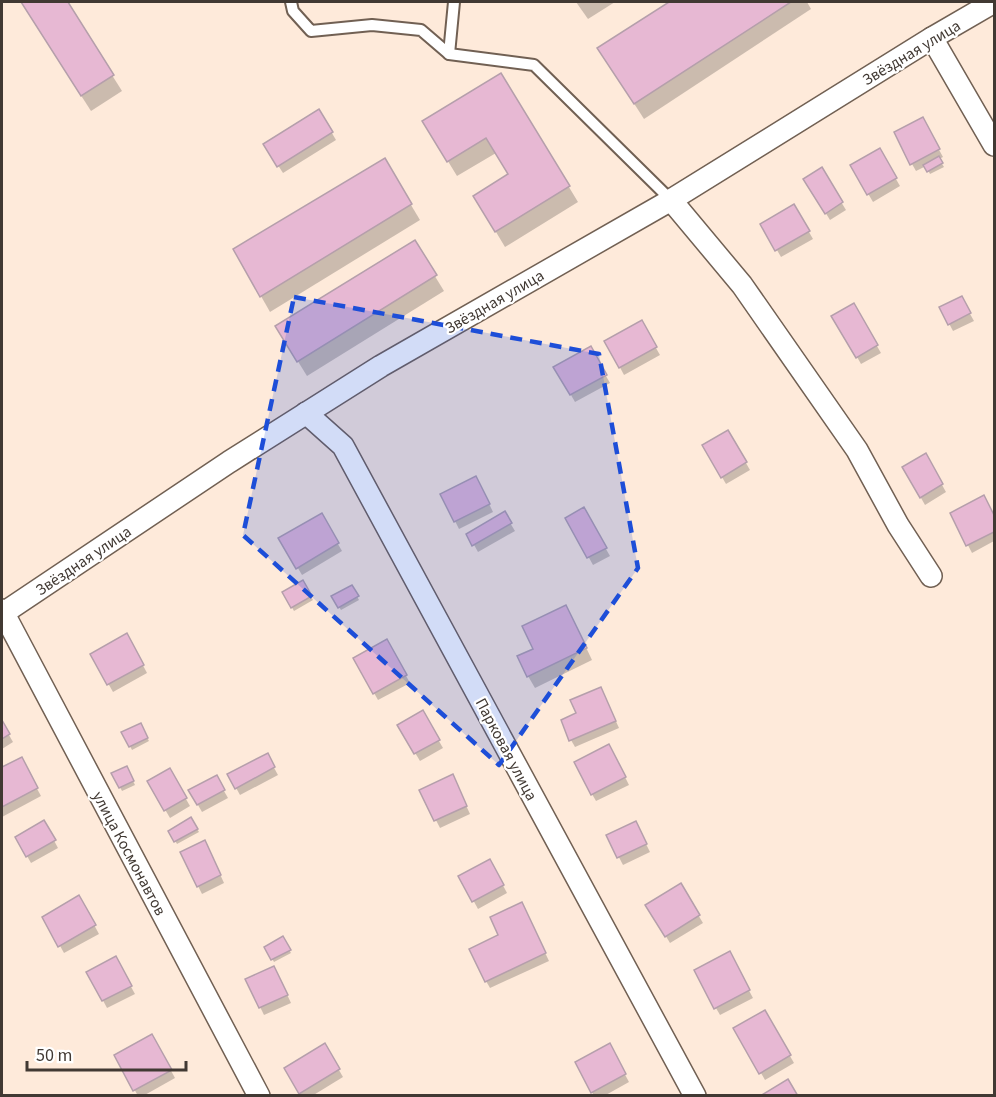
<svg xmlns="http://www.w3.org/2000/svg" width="996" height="1097" font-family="'Source Sans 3',sans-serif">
<rect width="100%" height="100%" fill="#feeada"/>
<g fill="#0003">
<path d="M21,2H66L122,91L91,111Z"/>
<path d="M576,2H615L588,19Z"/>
<path d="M672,2H807L811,9L644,119L599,49Z"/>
<path d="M501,75L578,202L505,247L484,212L510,175L496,153L457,176L424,122Z"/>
<path d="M319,111L336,140L283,173L265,145Z"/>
<path d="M922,119L943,157L939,159L944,167L930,174L926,166L916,171L912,164Z"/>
<path d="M879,150L900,186L873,202L852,166Z"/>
<path d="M384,160L420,220L270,312L235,250Z"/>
<path d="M821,169L846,210L830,220L805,179Z"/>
<path d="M794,206L813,239L781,257L762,224Z"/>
<path d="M414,242L444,291L307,376L286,342Z"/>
<path d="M961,298L974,321L953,331L941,308Z"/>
<path d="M853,305L881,353L861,364L834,316Z"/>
<path d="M641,322L660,355L624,375L606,341Z"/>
<path d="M590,348L610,383L575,402L555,367Z"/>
<path d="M728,432L750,470L726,484L704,446Z"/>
<path d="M925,455L946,492L925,505L904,468Z"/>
<path d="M480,485L493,512L459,529L442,495Z"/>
<path d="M984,497L994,517V541L972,553L952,514Z"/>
<path d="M583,509L610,556L593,565L567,518Z"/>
<path d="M504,513L515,531L478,552L468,534Z"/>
<path d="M321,515L342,551L302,575L281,539Z"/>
<path d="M303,582L313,600L294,611L284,593Z"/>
<path d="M352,587L359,600L341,610L333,597Z"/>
<path d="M572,618L592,660L535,688L528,676L535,649Z"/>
<path d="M127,635L147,673L113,692L92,655Z"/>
<path d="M387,641L410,683L378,700L355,659Z"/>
<path d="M601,689L619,728L575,747L571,740L578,714Z"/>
<path d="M422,712L443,748L420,761L399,726Z"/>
<path d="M2,723L13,742L2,749Z"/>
<path d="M140,725L149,741L132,750L123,733Z"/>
<path d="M613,753L629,785L596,801L592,794Z"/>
<path d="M267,755L278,775L240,795L229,775Z"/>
<path d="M21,759L41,796L2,817V769Z"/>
<path d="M127,768L135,785L122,791L113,774Z"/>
<path d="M169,770L190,806L170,818L149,782Z"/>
<path d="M216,777L228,798L202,812L190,791Z"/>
<path d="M456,784L470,814L440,828L421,791Z"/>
<path d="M191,819L199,832L177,844L170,831Z"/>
<path d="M44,822L58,848L31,863L17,838Z"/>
<path d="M639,830L650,852L623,865L608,836Z"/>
<path d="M209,850L224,883L202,894L198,886Z"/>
<path d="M490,861L507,893L478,909L460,876Z"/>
<path d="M680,885L703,923L670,943L647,905Z"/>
<path d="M79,897L99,934L64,953L44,917Z"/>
<path d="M525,911L549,961L490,988L486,981L500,936Z"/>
<path d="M282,938L291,953L274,962L266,947Z"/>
<path d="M729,953L753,998L720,1015L716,1008Z"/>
<path d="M115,958L135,994L107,1008L88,972Z"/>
<path d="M278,975L291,1003L264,1015L247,980Z"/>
<path d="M765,1012L794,1063L765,1080L736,1029Z"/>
<path d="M152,1036L175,1078L143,1096H138L116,1056Z"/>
<path d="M609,1045L629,1082L604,1096H594L577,1062Z"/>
<path d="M325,1046L343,1077L312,1096H301L286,1069Z"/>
</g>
<g fill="#e7b8d3" stroke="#b59fab" stroke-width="1.5">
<path d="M21,2H68L114,75L81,96Z"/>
<path d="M669,2H791L634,104L597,48Z"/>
<path d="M501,73L570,186L495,232L473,196L508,174L486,138L447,162L422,121Z"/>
<path d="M319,109L333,132L277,167L263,144Z"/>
<path d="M923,117L940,149L910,165L894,132Z"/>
<path d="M880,148L897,178L867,195L850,165Z"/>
<path d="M939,156L943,163L927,172L923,165Z"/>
<path d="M385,158L412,204L260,297L233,249Z"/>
<path d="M822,167L843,202L825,214L803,179Z"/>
<path d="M794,204L810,231L775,251L760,224Z"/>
<path d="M415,240L437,275L297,362L275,326Z"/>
<path d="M962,296L971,313L948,325L939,307Z"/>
<path d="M854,303L878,345L856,358L831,316Z"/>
<path d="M642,320L657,347L619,368L604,341Z"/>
<path d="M591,346L607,375L570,395L553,367Z"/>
<path d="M728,430L747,462L721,478L702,445Z"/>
<path d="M926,453L943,484L920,498L902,467Z"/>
<path d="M476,476L490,504L454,522L440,494Z"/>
<path d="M984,495L994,515V532L966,546L950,513Z"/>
<path d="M584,507L607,548L587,558L565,518Z"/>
<path d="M505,511L512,523L472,546L466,534Z"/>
<path d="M322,513L339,543L296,569L278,538Z"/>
<path d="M303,580L312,596L291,608L282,592Z"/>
<path d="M352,585L359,596L338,608L331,596Z"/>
<path d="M566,605L587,648L527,677L517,656L533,649L522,626Z"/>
<path d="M127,633L144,665L107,685L90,654Z"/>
<path d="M387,639L407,675L373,694L353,658Z"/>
<path d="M601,687L616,721L569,741L561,720L576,713L570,700Z"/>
<path d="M423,710L440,740L414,754L397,725Z"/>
<path d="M2,720L10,734L2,739Z"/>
<path d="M141,723L148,738L129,747L121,732Z"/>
<path d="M609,744L626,777L591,795L574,762Z"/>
<path d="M268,753L275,767L235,789L227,774Z"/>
<path d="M22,757L38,788L2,807V767Z"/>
<path d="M127,766L134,781L119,788L111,773Z"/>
<path d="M170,768L187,798L164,811L147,781Z"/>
<path d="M453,774L467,806L434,821L419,790Z"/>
<path d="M217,775L225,790L197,805L188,790Z"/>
<path d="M191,817L198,829L174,842L168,831Z"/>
<path d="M44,820L56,840L26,857L15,837Z"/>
<path d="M636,821L647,844L617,858L606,835Z"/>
<path d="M205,840L221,875L197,887L180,852Z"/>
<path d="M490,859L504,885L472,902L458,876Z"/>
<path d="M681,883L700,915L665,937L645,905Z"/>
<path d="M79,895L96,925L58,947L42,917Z"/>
<path d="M522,902L546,953L485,982L469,949L498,935L490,917Z"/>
<path d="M283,936L291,950L271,960L264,947Z"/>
<path d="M730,951L750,990L714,1009L694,970Z"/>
<path d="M116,956L132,986L102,1001L86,972Z"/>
<path d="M274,966L288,995L259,1008L245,979Z"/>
<path d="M765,1010L791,1055L759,1074L733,1028Z"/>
<path d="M152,1034L172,1070L133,1091L114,1055Z"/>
<path d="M325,1043L340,1069L299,1094L284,1068Z"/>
<path d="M610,1043L626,1074L591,1093L575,1062Z"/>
<path d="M788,1079L798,1096H760Z"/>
</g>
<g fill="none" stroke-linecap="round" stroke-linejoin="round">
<g stroke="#716053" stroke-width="14">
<g id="service">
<path d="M291,2L293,11L311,31L372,25L421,30L449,54L534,65L671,200"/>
<path d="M449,54L454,2"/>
</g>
</g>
<g stroke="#716053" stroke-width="24">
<g id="minor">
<path d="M932,38L994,145"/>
<path d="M671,200L742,285L857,450L898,525L931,576"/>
<path d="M306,413L343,446L695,1096"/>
<path d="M2,610L259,1096"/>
<path d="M2,614L229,462L381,366L671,200L932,38L994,2"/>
</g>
</g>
<use href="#service" stroke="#fff" stroke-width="10"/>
<use href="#minor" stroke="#fff" stroke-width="21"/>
</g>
<path fill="#1d4ed8" fill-opacity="0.2" stroke="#1d4ed8" stroke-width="4.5" stroke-dasharray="12 8" stroke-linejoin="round" d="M294,297L599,354L638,568L499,765L243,535Z"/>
<g text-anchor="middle" stroke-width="4.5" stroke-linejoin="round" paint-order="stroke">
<g font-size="16" fill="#413933" stroke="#fff">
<text transform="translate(911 52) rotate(-31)" y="6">Звёздная улица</text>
<text transform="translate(494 301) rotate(-30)" y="6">Звёздная улица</text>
<text transform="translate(83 560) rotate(-34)" y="6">Звёздная улица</text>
<text transform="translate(507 749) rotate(62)" y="6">Парковая улица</text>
<text transform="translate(130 853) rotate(62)" y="6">улица Космонавтов</text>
</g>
</g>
<rect width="996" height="1097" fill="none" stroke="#413933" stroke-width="6"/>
<path d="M27 1061v9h159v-9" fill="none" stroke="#413933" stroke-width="3"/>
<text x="36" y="1061" font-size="18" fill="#413933" stroke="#ffffff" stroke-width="4.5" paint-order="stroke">50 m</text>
</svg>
